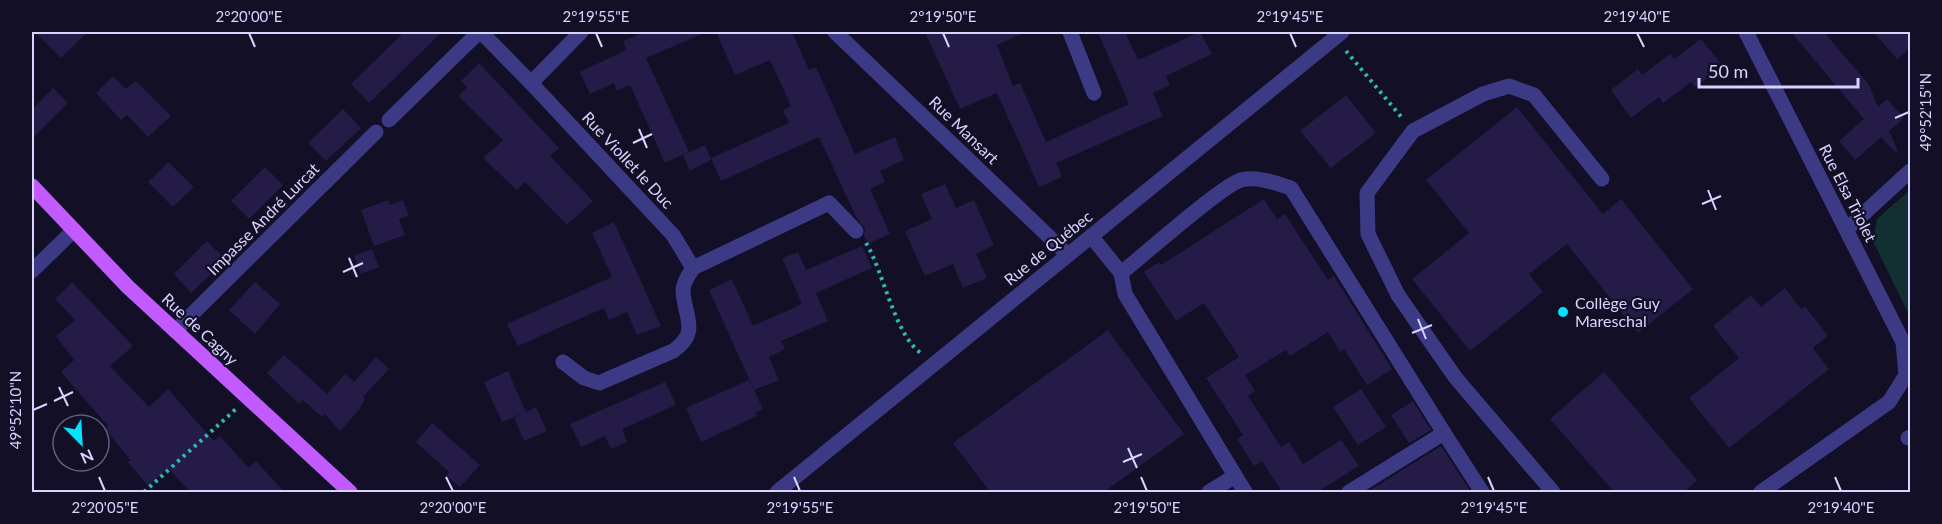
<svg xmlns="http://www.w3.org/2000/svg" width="1942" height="524" font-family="Lato,sans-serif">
<rect width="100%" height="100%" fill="#130f26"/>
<path fill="#12302f" d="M1910,190V317L1873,241L1877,219Z"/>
<g fill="#241b47">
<path d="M35,32H88L61,58Z"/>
<path d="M404,32H442L369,103L351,84Z"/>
<path d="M645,32H707L646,58L689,152L665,163L630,85L617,91L614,83L590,94L580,72L626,50L623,41Z"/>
<path d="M716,32H792L809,70L816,67L855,154L895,137L904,160L880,171L885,182L870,189L890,234L868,244L864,236L865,228L856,217L819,137L721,181L711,158L789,123L783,110L791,106L770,60L735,75Z"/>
<path d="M925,32H1026L997,45L1013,86L1020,83L1046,142L1129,104L1098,32H1125L1138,60L1200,32L1212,54L1166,76L1170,85L1153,93L1163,116L1056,163L1062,177L1039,187L997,93L960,109Z"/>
<path d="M1791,32H1824L1869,85L1878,107L1887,99L1904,118L1889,131L1898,151L1895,152L1881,137L1855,160L1839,141L1864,119Z"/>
<path d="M1873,32H1911V47L1897,59Z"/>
<path d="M1701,39L1723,66L1695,87L1691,82L1663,103L1659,97L1631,118L1611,90L1638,69L1642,75L1670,54L1674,59Z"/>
<path d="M479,63L559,148L550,156L593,201L567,225L525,182L517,190L483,158L503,140L458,96L467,87L461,81Z"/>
<path d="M113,76L126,89L136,81L171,116L148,137L127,115L121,120L96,93Z"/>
<path d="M53,88L68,103L32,139V110Z"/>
<path d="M1346,95L1376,133L1331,168L1300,131Z"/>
<path d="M1517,107L1603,214L1621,199L1693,289L1638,333L1567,244L1529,274L1543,292L1470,351L1412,279L1469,233L1426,180Z"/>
<path d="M343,109L361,128L326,161L308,143Z"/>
<path d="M705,145L711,160L690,171L683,155Z"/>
<path d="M168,162L194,187L173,207L148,182Z"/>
<path d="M265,167L283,185L249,219L231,201Z"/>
<path d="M945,184L956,208L974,200L994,245L976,254L987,278L963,288L953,264L925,276L905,231L932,219L921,194Z"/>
<path d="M1264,199L1277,219L1285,214L1328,280L1334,276L1392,369L1367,385L1344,349L1340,352L1328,332L1290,356L1286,350L1245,375L1255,391L1248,396L1281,447L1289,442L1303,464L1341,440L1359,466L1317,492H1282L1262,461L1254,466L1237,439L1243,435L1206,378L1239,357L1204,303L1176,321L1144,272L1159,262L1161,265Z"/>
<path d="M388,200L390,205L403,200L409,216L399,219L405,235L374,246L361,210Z"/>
<path d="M614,222L661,326L637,335L627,312L609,320L604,308L518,346L507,324L612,277L592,233Z"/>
<path d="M207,241L226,260L191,293L174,274Z"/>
<path d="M862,246L872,268L816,293L828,321L781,341L785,349L769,357L779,380L754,390L709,290L732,279L753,326L802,304L782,258L798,252L806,270Z"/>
<path d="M372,249L379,267L361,274L354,256Z"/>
<path d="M72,282L133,346L110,366L149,407L168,389L214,441L220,436L249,468L256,461L284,492H190L168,468L148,486L127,461H131L105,429L108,426L61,372L74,360L56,336L75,320L55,299Z"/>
<path d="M255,282L280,304L255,334L229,310Z"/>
<path d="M1785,288L1801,309L1805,306L1828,336L1813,348L1829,369L1729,448L1689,398L1739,358L1713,326L1751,295L1761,307Z"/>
<path d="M1108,330L1184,434L1104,492H990L953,443Z"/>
<path d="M284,355L327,394L345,374L354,382L376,357L389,369L363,397L365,399L359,410L340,431L325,414L322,417L303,400L299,404L267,373Z"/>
<path d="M508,371L526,412L502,422L484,382Z"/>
<path d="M1604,372L1697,480L1684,492H1614L1550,419Z"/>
<path d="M749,380L763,409L755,413L757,416L701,442L686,408Z"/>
<path d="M665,382L676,405L622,429L627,442L611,449L605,436L581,447L570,424Z"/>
<path d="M1361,389L1386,427L1358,445L1333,407Z"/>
<path d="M1413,401L1431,430L1409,443L1391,415Z"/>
<path d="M536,407L547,431L524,441L514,418Z"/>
<path d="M432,423L480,465L460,487L446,476L449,472L416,442Z"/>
<path d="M1441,446L1471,492H1367Z"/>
</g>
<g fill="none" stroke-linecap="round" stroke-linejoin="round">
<g stroke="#2fb8b0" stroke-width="4" stroke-dasharray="3 4.5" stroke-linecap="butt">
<path d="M1346,51L1403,119"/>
<path d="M866,243C883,270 895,336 921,353"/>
<path d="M144,492L236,409"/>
</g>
<g stroke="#3d3a85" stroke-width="15">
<path d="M481,32L531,83L581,32"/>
<path d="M835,32L1068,255"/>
<path d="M1070,32L1094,93"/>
<path d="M1746,32L1903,342L1906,375L1889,402L1761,492"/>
<path d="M531,83L673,235L693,268L829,203L856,231"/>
<path d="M389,120L479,32"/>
<path d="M1847,229L1910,171"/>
<path d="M1091,236L1121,273L1125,294L1245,492"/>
<path d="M32,271L74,230"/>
<path d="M1121,273C1142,257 1222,185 1241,180C1257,176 1276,183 1291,188L1444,433L1349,492"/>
<path d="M175,331L376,132"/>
<path d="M563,362L584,378L599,383L673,351C701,331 684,318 683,290C683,283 689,274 693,268"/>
<path d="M1444,433L1482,492"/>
<path d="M1908,438L1910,437"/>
<path d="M777,492L1342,32"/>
<path d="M1209,492L1235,476"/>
<path d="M1553,492L1455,377L1398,295L1368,234L1367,193L1413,131L1483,94L1509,86L1534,95L1602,179"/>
</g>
<path stroke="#c25bff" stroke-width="15" d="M32,186L128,287L350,492"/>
</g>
<path fill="none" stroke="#d9d4ff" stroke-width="2" d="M249,33L255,47M596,33L602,47M943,33L949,47M1290,33L1296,47M1637,33L1644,47M1895,118L1909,112M639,129L647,148M633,143L652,134M1708,190L1716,210M1702,204L1721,196M349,258L357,277M343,272L363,263M1418,319L1426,339M1412,333L1432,325M59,387L68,406M54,401L73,392M33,410L47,404M1128,448L1137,468M1123,462L1142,454M99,477L105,491M446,477L453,491M794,477L800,491M1141,477L1147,491M1488,477L1494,491M1835,477L1841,491"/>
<circle fill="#00e5ff" stroke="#130f26" stroke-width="2" cx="1563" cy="312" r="6"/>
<g text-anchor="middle" stroke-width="4.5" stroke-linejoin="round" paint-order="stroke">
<g font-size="16" fill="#d9d4ff" stroke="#130f26">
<text transform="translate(964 130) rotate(44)" y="6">Rue Mansart</text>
<text transform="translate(628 160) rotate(47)" y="6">Rue Viollet le Duc</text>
<text transform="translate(1848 193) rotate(63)" y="6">Rue Elsa Triolet</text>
<text transform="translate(263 219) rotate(-45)" y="6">Impasse André Lurcat</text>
<text transform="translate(1048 248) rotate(-39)" y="6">Rue de Québec</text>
<text transform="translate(200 329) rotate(43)" y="6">Rue de Cagny</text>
</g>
<g font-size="16" fill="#d9d4ff" stroke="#130f26" text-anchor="start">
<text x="1575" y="309">Collège Guy<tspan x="1575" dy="18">Mareschal</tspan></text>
</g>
</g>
<rect width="1942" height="524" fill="none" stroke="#130f26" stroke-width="66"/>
<g transform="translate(81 443) rotate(156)"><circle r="28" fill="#130f26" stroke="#625e7d" stroke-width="1.5"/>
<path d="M0-4.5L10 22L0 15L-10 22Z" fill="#00e5ff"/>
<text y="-9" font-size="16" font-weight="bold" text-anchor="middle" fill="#d9d4ff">N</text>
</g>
<path d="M1699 78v9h159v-9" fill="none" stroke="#d9d4ff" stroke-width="3"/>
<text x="1708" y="78" font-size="18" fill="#d9d4ff" stroke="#130f26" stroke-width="4.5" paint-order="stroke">50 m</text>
<rect x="33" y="33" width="1876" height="458" fill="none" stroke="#d9d4ff" stroke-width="2"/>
<g font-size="15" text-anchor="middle" fill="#d9d4ff">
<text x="249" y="22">2°20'00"E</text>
<text x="596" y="22">2°19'55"E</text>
<text x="943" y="22">2°19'50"E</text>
<text x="1290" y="22">2°19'45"E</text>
<text x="1637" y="22">2°19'40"E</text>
<text transform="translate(1926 112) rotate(-90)" y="5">49°52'15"N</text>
<text transform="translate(16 410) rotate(-90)" y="5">49°52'10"N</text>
<text x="105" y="513">2°20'05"E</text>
<text x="453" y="513">2°20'00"E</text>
<text x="800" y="513">2°19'55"E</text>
<text x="1147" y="513">2°19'50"E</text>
<text x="1494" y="513">2°19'45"E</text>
<text x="1841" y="513">2°19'40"E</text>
</g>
</svg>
